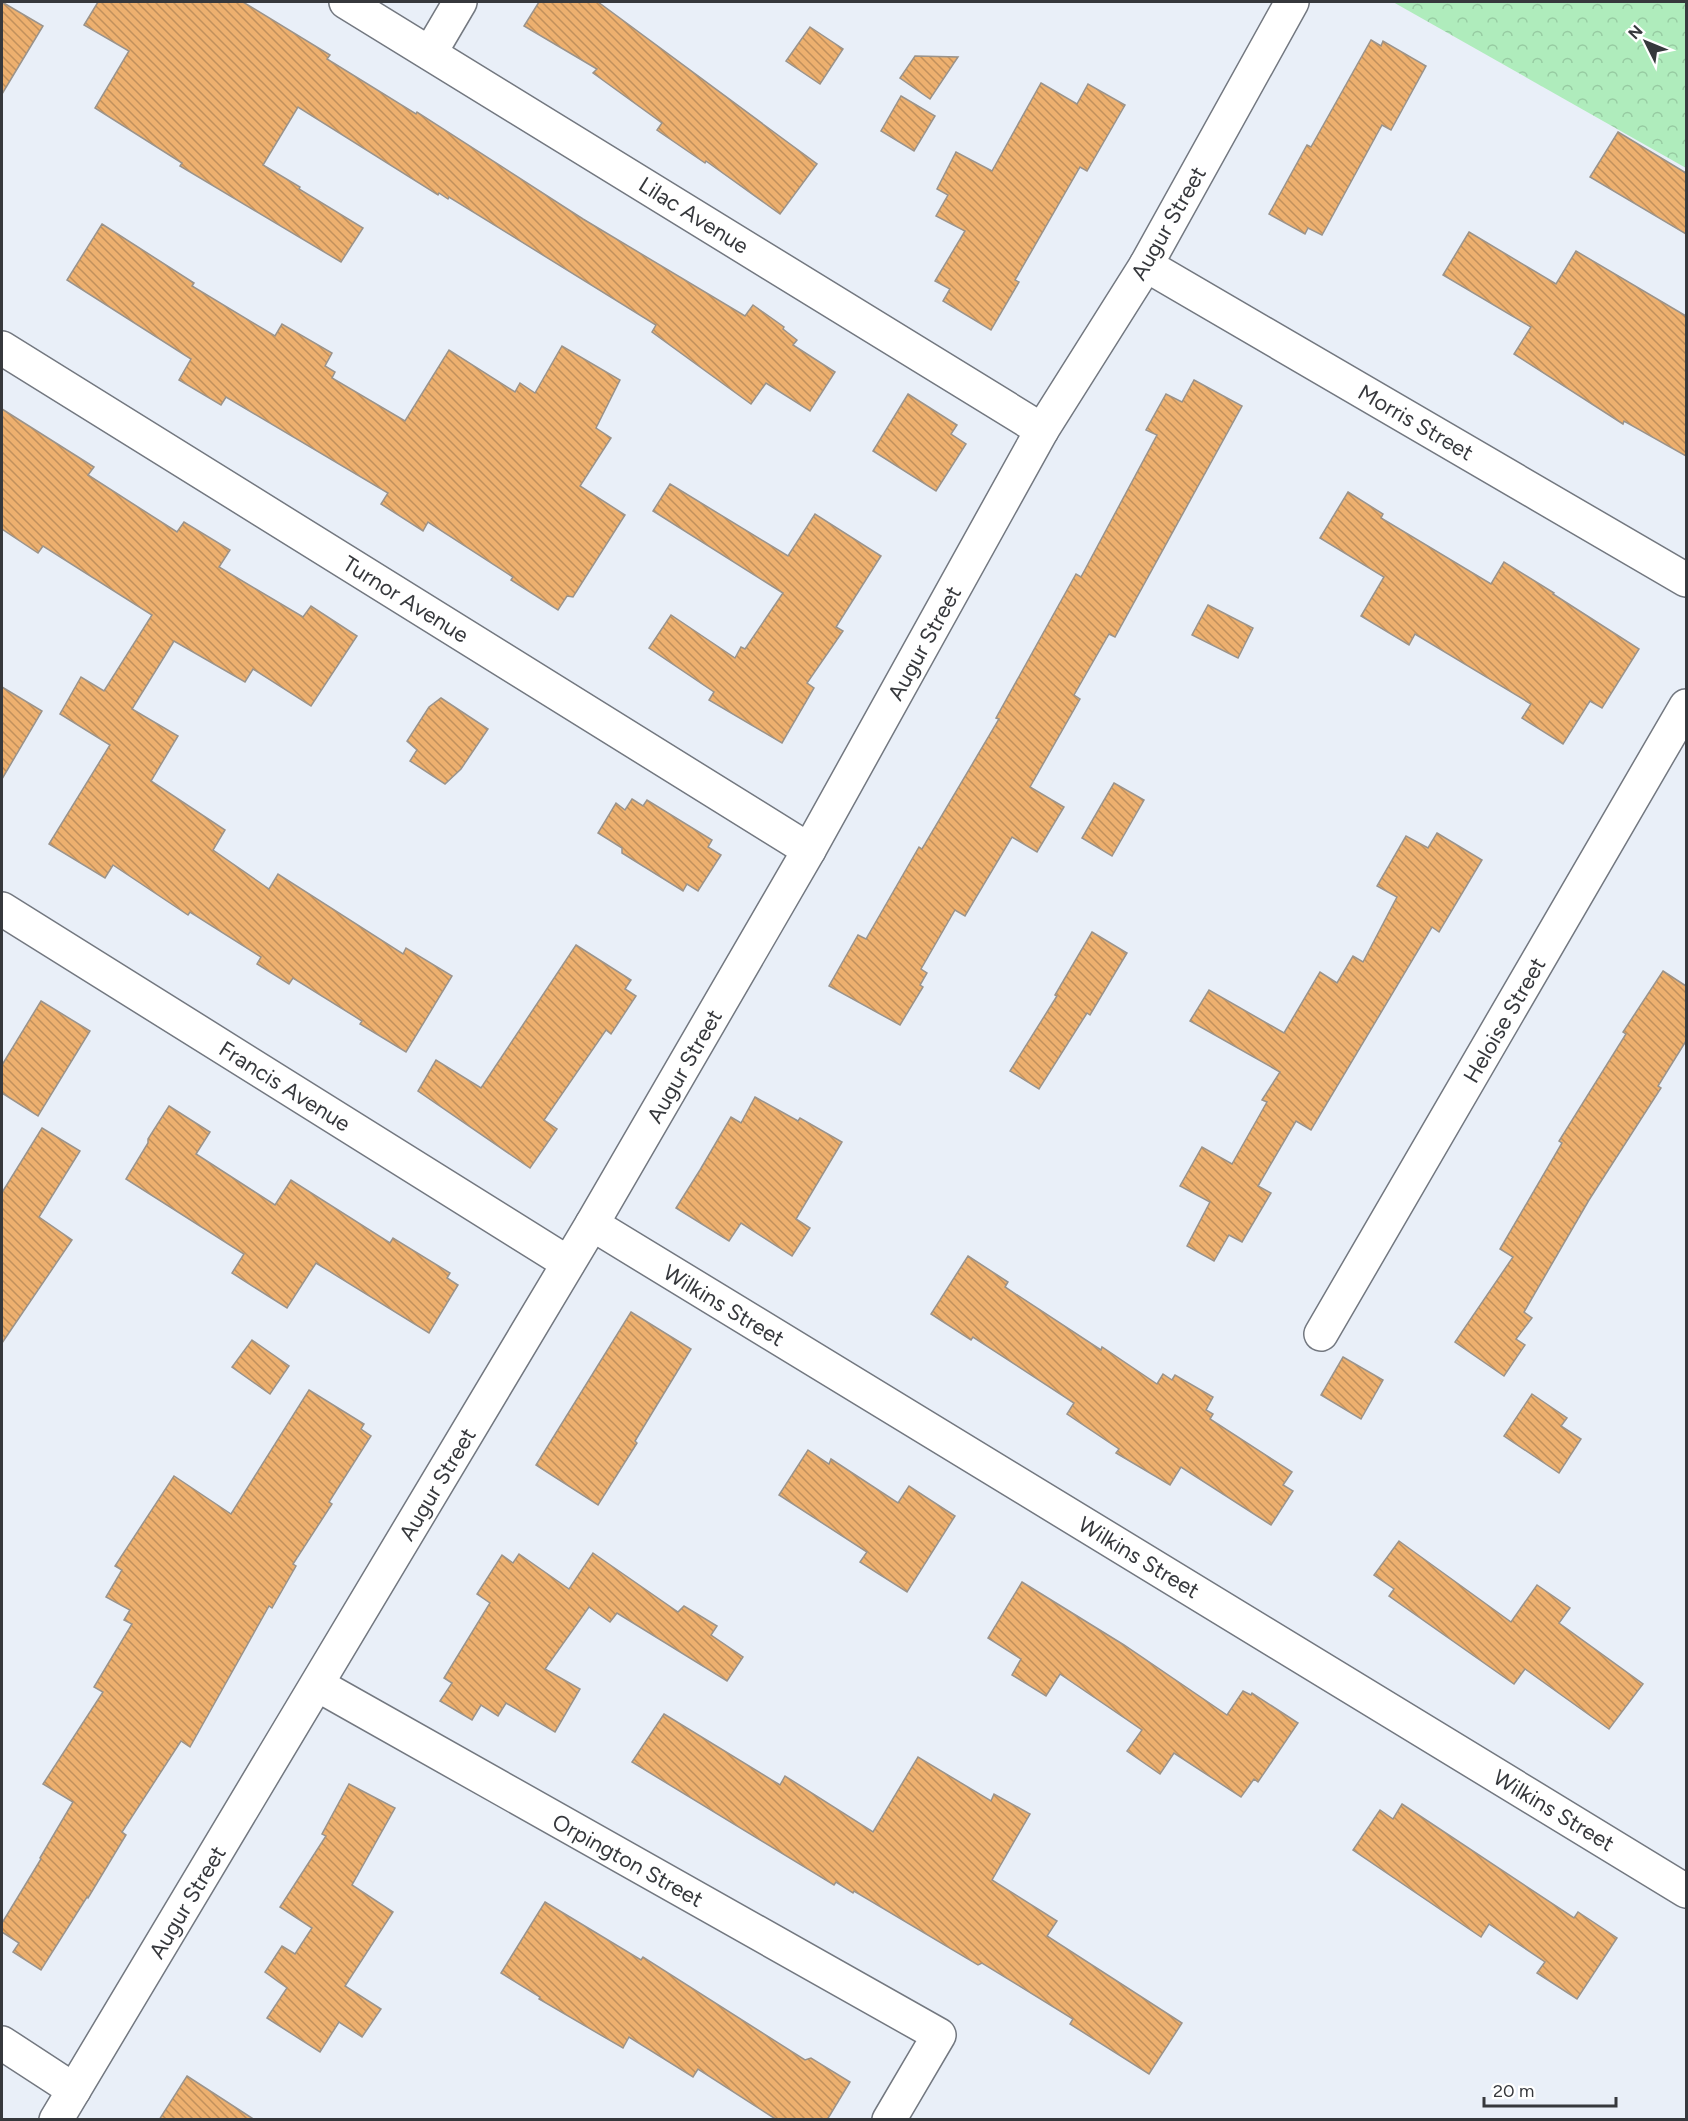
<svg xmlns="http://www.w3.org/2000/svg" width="1688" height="2121" font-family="Figtree,sans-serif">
<defs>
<pattern id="park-crowns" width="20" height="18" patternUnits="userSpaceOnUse" patternTransform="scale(1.5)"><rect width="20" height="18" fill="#afecbc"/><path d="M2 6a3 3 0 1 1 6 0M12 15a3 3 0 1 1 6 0" fill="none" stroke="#97cba2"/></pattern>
<pattern id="building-back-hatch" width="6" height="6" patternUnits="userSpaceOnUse" patternTransform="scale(1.5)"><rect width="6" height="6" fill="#edb06f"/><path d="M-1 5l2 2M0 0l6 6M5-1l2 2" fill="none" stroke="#c1905c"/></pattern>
</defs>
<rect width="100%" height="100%" fill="#e9eff8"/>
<path fill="url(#park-crowns)" d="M1393,2H1686V168Z"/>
<g fill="url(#building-back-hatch)" stroke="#9a938b" stroke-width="1.5">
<path d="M2,2L43,26L2,94Z"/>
<path d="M98,2H243L330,55L327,59L416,114L417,112L583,219L745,316L753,305L784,327L783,329L797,340L793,345L835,372L810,411L766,383L751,404L652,332L656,325L449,197L448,199L439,193L438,195L298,107L263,165L300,187L299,189L363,228L341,262L180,166L182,163L95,108L129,51L84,25Z"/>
<path d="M539,2H598L817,164L780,214L706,161L705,163L657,130L662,123L593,73L597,69L524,26Z"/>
<path d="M810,27L843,49L820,84L786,61Z"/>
<path d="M1371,40L1381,46L1383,41L1426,66L1391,130L1382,125L1322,235L1308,228L1305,234L1269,214L1307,145L1311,147Z"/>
<path d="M915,56L958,57L930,99L900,78Z"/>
<path d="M1041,83L1077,104L1088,84L1125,105L1087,171L1080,167L1015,280L1019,282L991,330L943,301L950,289L935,281L965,231L936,216L948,195L937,189L956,152L992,171Z"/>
<path d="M901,96L935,116L914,151L881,131Z"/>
<path d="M1618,132L1686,173V234L1590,177Z"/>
<path d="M102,224L194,283L192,286L275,336L282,324L332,353L325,366L335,372L332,378L405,421L449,350L515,392L520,383L535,393L562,346L620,380L596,428L611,438L580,486L625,515L573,597L567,596L558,610L511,580L513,577L428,522L423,531L381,504L388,493L226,397L221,405L179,380L191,359L67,280Z"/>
<path d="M1469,232L1556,284L1576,251L1686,316V456L1624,421L1623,424L1514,354L1531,327L1443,275Z"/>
<path d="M1194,380L1242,406L1115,637L1109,634L1074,695L1080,699L1030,787L1064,807L1037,852L1012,837L965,916L955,910L921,969L927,973L920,985L923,987L900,1025L829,986L858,935L866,939L919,847L922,849L999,719L996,718L1076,574L1081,577L1157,435L1146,430L1166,394L1182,402Z"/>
<path d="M908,394L957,425L951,434L966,444L936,491L873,451Z"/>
<path d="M2,409L94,467L88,475L177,532L184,522L230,550L219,567L303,617L311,606L357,636L311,706L253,669L245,682L174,641L132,709L178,736L151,781L225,830L213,850L269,889L278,874L403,954L406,948L452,976L406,1052L360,1024L362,1021L293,978L289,984L257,964L261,957L190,912L188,915L113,865L105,878L49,844L110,745L60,714L81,677L104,691L152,615L43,546L38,553L2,529Z"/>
<path d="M670,484L788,556L815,514L881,556L836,627L843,631L807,683L814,688L782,743L709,700L714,692L649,648L671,615L735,658L741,647L745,649L783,593L653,511Z"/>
<path d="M1348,492L1383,514L1381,518L1491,584L1504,562L1554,593L1553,594L1639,649L1602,708L1590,701L1563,744L1522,718L1531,704L1415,634L1409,645L1361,616L1384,577L1320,538Z"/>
<path d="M1208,605L1253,628L1238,658L1192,635Z"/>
<path d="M2,687L42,711L2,779Z"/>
<path d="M441,698L488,729L461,769L445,784L410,761L417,750L407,741L429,707Z"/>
<path d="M1114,783L1144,800L1112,856L1082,838Z"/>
<path d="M632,799L643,806L647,800L712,840L708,847L721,855L698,891L687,884L683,891L622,853V848L598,833L616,803L625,810Z"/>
<path d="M1437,833L1482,860L1439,932L1432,927L1311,1130L1296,1121L1258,1186L1271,1193L1242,1242L1229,1235L1214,1261L1187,1246L1210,1202L1180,1186L1202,1147L1232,1164L1267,1102L1262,1100L1280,1072L1190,1021L1209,990L1284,1033L1320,972L1337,983L1353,956L1363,962L1397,897L1377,886L1406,836L1428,848Z"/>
<path d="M1092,932L1127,953L1090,1015L1087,1013L1039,1089L1010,1071L1057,996L1055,995Z"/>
<path d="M576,945L631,980L625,989L636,996L611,1034L606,1030L544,1120L557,1129L530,1168L418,1091L436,1060L481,1088Z"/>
<path d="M1663,971L1686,986V1041L1658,1086L1661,1088L1589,1200L1524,1312L1532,1318L1516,1339L1525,1345L1504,1376L1455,1342L1513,1257L1500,1249L1562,1143L1559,1141L1626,1034L1623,1032Z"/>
<path d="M41,1001L90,1031L38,1116L2,1093V1065Z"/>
<path d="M755,1097L798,1121L800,1118L842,1142L796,1219L810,1228L792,1256L741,1223L729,1241L676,1208L700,1170L731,1117L741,1123Z"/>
<path d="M169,1106L210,1132L196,1154L275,1205L291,1180L390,1243L393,1238L450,1273L447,1278L458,1285L429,1333L316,1263L287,1308L232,1273L244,1254L126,1179L148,1143V1139Z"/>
<path d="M42,1128L80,1151L39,1217L72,1240L2,1343V1190L3,1191Z"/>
<path d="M968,1256L1008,1282L1005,1287L1101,1350L1102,1347L1157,1384L1163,1374L1172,1380L1175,1375L1213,1397L1206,1410L1213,1414L1210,1419L1292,1472L1283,1485L1293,1491L1271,1525L1181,1467L1170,1485L1116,1453L1119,1449L1067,1414L1074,1403L973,1337L971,1340L931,1314Z"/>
<path d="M631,1312L691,1349L635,1441L637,1443L598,1505L536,1465Z"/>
<path d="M252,1340L289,1366L270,1394L232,1367Z"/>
<path d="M1343,1357L1383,1380L1361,1419L1321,1395Z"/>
<path d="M309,1390L364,1424L361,1429L371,1436L329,1502L332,1504L293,1564L296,1566L272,1608L269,1606L190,1747L181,1741L122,1832L126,1835L88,1898L87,1897L41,1970L13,1952L19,1943L2,1932V1923L41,1859L40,1858L73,1802L43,1784L103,1692L94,1687L132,1624L124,1620L130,1610L106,1597L122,1570L115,1566L174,1476L231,1514Z"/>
<path d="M1532,1394L1567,1418L1561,1426L1581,1439L1559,1473L1504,1436Z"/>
<path d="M808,1450L829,1464L831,1459L898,1503L909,1486L955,1516L907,1592L860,1562L867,1552L779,1495Z"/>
<path d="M1399,1541L1511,1622L1537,1585L1570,1608L1559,1623L1643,1684L1609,1729L1525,1669L1514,1684L1389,1596L1394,1589L1374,1575Z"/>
<path d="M593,1553L678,1612L684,1606L717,1626L711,1635L743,1657L727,1681L617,1613L610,1622L589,1607L545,1669L580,1689L555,1732L506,1703L498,1716L481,1705L472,1720L440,1701L452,1683L444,1678L490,1603L477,1594L502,1555L513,1563L519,1554L569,1589Z"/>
<path d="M1022,1582L1124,1645L1227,1715L1243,1691L1251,1695L1252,1693L1298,1723L1258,1782L1254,1779L1241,1797L1174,1753L1160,1774L1127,1751L1142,1730L1060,1674L1046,1696L1012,1675L1021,1659L988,1638Z"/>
<path d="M664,1714L780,1785L785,1776L873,1832L918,1757L991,1801L994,1794L1030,1814L992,1880L1057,1921L1047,1936L1182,2023L1149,2074L1070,2024L1073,2019L982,1963L978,1965L854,1891L853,1893L836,1882L834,1885L632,1762Z"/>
<path d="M349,1784L395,1808L352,1885L393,1912L345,1986L381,2009L362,2037L339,2022L320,2052L267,2018L287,1988L265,1972L282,1946L295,1954L312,1928L280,1907L326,1836L322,1834Z"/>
<path d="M1402,1804L1574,1918L1578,1912L1617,1938L1577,1999L1537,1973L1545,1962L1489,1924L1481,1937L1353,1850L1380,1810L1393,1819Z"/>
<path d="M545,1902L641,1960L643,1957L805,2060L811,2058L850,2082L827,2120H777L698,2069L693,2077L629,2037L623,2048L539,1999L540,1997L501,1973Z"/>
<path d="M187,2076L255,2120H159Z"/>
</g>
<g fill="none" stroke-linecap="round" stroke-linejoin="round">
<g stroke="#737880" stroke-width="36">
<g id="minor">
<path d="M346,2L1042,430"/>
<path d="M430,53L460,2"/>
<path d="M1146,265L1686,580"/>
<path d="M2,348L809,850"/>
<path d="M2,909L568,1263"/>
<path d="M592,1224L1686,1891"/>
<path d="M1321,1334L1686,706"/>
<path d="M318,1685L939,2035L889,2120"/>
<path d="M2,2043L74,2090"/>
<path d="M56,2120L592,1224L809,850L1042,430L1146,265L1292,2"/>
</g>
</g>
<use href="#minor" stroke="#fff" stroke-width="33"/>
</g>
<g text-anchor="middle" stroke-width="6" stroke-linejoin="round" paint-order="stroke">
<g font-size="22" fill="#36383c" stroke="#fff">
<text transform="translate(694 215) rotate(32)" y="8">Lilac Avenue</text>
<text transform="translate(1168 223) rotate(-60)" y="8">Augur Street</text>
<text transform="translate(1416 422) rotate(30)" y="8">Morris Street</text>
<text transform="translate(406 599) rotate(32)" y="8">Turnor Avenue</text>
<text transform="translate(924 643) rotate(-61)" y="8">Augur Street</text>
<text transform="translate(1504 1020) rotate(-60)" y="8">Heloise Street</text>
<text transform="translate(684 1066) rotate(-60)" y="8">Augur Street</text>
<text transform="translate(285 1086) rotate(32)" y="8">Francis Avenue</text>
<text transform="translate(724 1305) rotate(31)" y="8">Wilkins Street</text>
<text transform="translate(437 1484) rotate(-59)" y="8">Augur Street</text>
<text transform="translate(1139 1557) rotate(31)" y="8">Wilkins Street</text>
<text transform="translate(1554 1810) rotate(31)" y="8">Wilkins Street</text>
<text transform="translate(628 1860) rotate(29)" y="8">Orpington Street</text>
<text transform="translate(187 1902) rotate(-59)" y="8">Augur Street</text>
</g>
</g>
<rect width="1688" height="2121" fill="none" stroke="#36383c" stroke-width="6"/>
<g transform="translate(1646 42) rotate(313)" stroke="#ffffff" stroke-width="4.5" paint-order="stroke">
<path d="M0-4.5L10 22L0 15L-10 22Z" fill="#36383c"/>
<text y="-9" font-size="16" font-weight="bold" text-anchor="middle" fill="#36383c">N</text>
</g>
<path d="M1484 2097v9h132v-9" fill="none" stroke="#36383c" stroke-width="3"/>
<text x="1493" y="2097" font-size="18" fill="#36383c" stroke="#ffffff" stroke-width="4.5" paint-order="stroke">20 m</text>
</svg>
